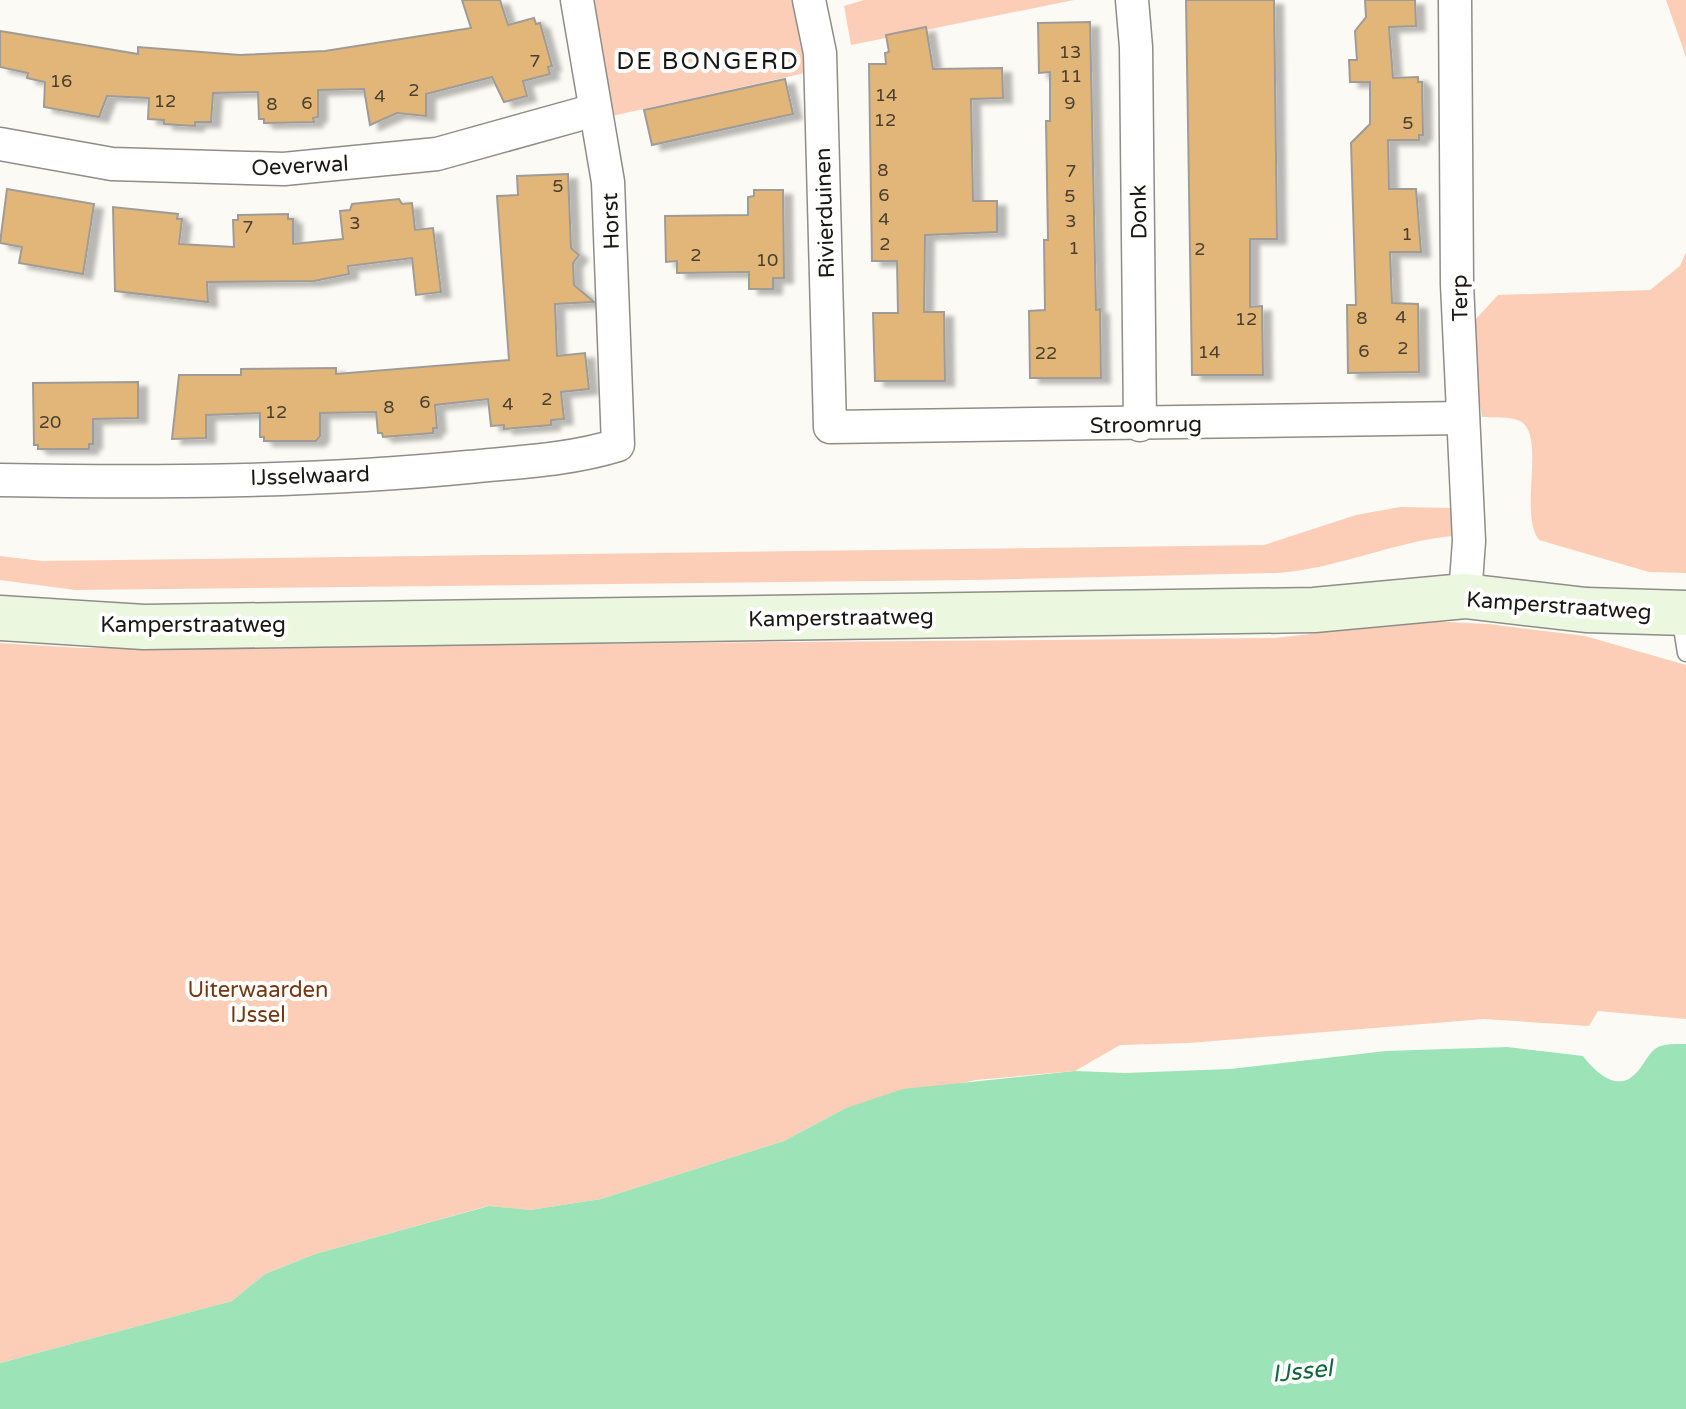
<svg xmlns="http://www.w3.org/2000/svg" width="1686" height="1409" font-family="'Varela Round',sans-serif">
<defs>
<filter id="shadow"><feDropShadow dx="9" dy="5" stdDeviation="2" flood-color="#0004"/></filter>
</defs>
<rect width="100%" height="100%" fill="#fbfaf4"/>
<g fill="#fcceb8">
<path d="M587,0H795L805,35V73L612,116Z"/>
<path d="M864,0H1074L851,45L844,6Z"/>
<path d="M1666,0H1686V57Z"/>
<path d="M1686,252V573L1649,572L1539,540C1518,512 1547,436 1520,421C1510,416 1493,418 1482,417L1476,379L1475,320L1498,295L1650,290L1680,266Z"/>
<path d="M1400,507L1453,508L1452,536C1392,542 1337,569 1277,573L975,580L75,590L0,580V556L42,561L1264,545L1356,515Z"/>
<path d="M1423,621L1489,624L1585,636L1686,665V1019L1598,1011L1589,1026L1484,1019L1189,1043L1120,1045L1075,1071L976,1080L846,1108L784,1141L601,1199L530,1210L488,1206L315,1254L265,1274L232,1301L0,1363V643L81,648L1275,638Z"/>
</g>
<path fill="#9ce3b7" d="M1686,1044V1409H0V1363L232,1301L265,1274L315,1254L489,1206L530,1210L601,1199L784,1141L846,1108L903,1089L1075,1071L1125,1073L1230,1069L1386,1051L1507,1047L1583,1056C1594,1071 1617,1093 1635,1074C1643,1067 1647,1055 1655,1049C1663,1043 1676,1044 1686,1044Z"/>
<g fill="#e2b679" stroke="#9f9c97" stroke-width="2" filter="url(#shadow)">
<path d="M462,0H500L508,25L534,18L536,24L540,23L552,66L548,67L550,74L523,81L527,96L504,102L492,77L426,94V116L397,113L370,125L364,89L318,90V117L313,118L314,122L264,123V119H259L258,92L213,93L211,122H195V126L164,124V120L148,119L149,98L107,96L99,117L44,107L45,82L27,78L28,73L0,67V31L138,54V47L240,55L325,51L471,28Z"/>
<path d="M1186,0H1274L1277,239H1250V307L1262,306L1263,375H1192Z"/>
<path d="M1365,0H1415L1416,26L1389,27L1393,78L1418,77V82H1422L1423,135H1419V140H1388L1389,189H1416L1421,252H1390L1392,303L1418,304L1419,372L1348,373L1347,305H1356L1351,143L1370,124V82H1350L1349,60H1357L1355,31L1366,17Z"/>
<path d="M1090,22L1096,310L1100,309L1101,378H1030L1029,311L1045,310L1044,240H1048L1046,121H1050V72L1039,73L1038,23Z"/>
<path d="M926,27L933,69L1002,68L1003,98L971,99L973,201H997V232L925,235L924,312H944L945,381H875L873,313H898L897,261H872L869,64H886L885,53L889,52L886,35Z"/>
<path d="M785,79L793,114L652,145L644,110Z"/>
<path d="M568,174L571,248L579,255L573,263L574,285L594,302L555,304L557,356L585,353L589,389L561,392L564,419L551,420V425L504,429V425L491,426L488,399L435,405L437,428H433V433L383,437L382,433H378L376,412L320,413V436L316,441H264V437H260V413L206,415V438L172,439L179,375H241V369L336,368V374L509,360L497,196L518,195L517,176Z"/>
<path d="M7,189L94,204L83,274L19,263L22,247L0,243Z"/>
<path d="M754,190H783L784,278H773V289H749V272L677,273V261L666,262L665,216L748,215V197L754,196Z"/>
<path d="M399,199L402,204L412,203L415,230L433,228L441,292L416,295L412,258L348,266L349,274L314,281L207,282L208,302L115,291L113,207L178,214L177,219H182L179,244L234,247L233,220H238V215L288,214V219H293V244L343,239L340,211L350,210L352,204Z"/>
<path d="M138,382V418L93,419V444H89V449H38V445H34L33,383Z"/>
</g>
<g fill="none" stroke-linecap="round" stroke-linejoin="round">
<g stroke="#8e8d88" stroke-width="19">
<path id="lane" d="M1680,615L1686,653"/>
</g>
<g stroke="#8e8d88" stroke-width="35">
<g id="street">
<path d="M809,0L820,53L830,427L1463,418"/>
<path d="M1132,0L1136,47L1140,425"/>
<path d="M1455,0L1457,284L1469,541L1465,596"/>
<path d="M0,144L112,164L284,169L437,154L595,110"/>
<path d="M0,480C155,483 314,482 468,467C518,462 570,460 618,445L608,182L577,0"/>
</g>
</g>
<g stroke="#8e8d88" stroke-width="47">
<path id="secondary" d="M0,618L144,627L1314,610L1465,596L1586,610L1686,613"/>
</g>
<use href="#lane" stroke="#fff" stroke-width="16"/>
<use href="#street" stroke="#fff" stroke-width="32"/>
<use href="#secondary" stroke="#ebf7de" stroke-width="44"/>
</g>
<g text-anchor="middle" stroke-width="8" stroke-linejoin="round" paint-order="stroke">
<g font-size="18" fill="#4b402f">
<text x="1070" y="58">13</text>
<text x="535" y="67">7</text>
<text x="1071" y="82">11</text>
<text x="61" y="87">16</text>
<text x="414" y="96">2</text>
<text x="886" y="101">14</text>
<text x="380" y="102">4</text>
<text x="165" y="107">12</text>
<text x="307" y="109">6</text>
<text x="1070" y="109">9</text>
<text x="272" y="110">8</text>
<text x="885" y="126">12</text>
<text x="1408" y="129">5</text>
<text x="883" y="176">8</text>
<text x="1071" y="177">7</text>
<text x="558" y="192">5</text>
<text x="884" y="201">6</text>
<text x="1070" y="202">5</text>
<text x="884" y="225">4</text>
<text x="1071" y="227">3</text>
<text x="355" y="229">3</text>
<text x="248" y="233">7</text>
<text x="1407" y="240">1</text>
<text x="885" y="250">2</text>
<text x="1074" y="254">1</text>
<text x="1200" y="255">2</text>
<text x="696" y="261">2</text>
<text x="767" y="266">10</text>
<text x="1401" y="323">4</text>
<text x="1362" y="324">8</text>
<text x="1246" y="325">12</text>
<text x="1403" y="354">2</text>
<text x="1364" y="357">6</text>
<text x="1209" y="358">14</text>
<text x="1046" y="359">22</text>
<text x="547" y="405">2</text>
<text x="425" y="408">6</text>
<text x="508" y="410">4</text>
<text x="389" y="413">8</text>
<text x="276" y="418">12</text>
<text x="50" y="428">20</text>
</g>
<g font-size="22" fill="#191816" stroke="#fffffe">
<text transform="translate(300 165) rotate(-3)" y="8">Oeverwal</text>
<text transform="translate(1138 212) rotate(-91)" y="8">Donk</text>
<text transform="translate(824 213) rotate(-92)" y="8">Rivierduinen</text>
<text transform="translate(610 221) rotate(-92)" y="8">Horst</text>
<text transform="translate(1459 298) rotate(-91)" y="8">Terp</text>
<text transform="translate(1146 424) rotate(-1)" y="8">Stroomrug</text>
<text transform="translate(310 475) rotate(-2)" y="8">IJsselwaard</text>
<text transform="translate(1559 605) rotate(4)" y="8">Kamperstraatweg</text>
<text transform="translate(841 617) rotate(-1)" y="8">Kamperstraatweg</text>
<text x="193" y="632">Kamperstraatweg</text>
</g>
<g font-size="22" fill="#743713" stroke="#fffffe">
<text x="258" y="997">Uiterwaarden<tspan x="258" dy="25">IJssel</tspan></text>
</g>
<g font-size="24" letter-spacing="2" fill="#191816" stroke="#fffffe">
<text x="708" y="69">DE BONGERD</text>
</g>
<g font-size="24" font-style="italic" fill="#14653e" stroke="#fffffe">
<text transform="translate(1302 1371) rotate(-6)" y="8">IJssel</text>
</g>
</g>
</svg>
